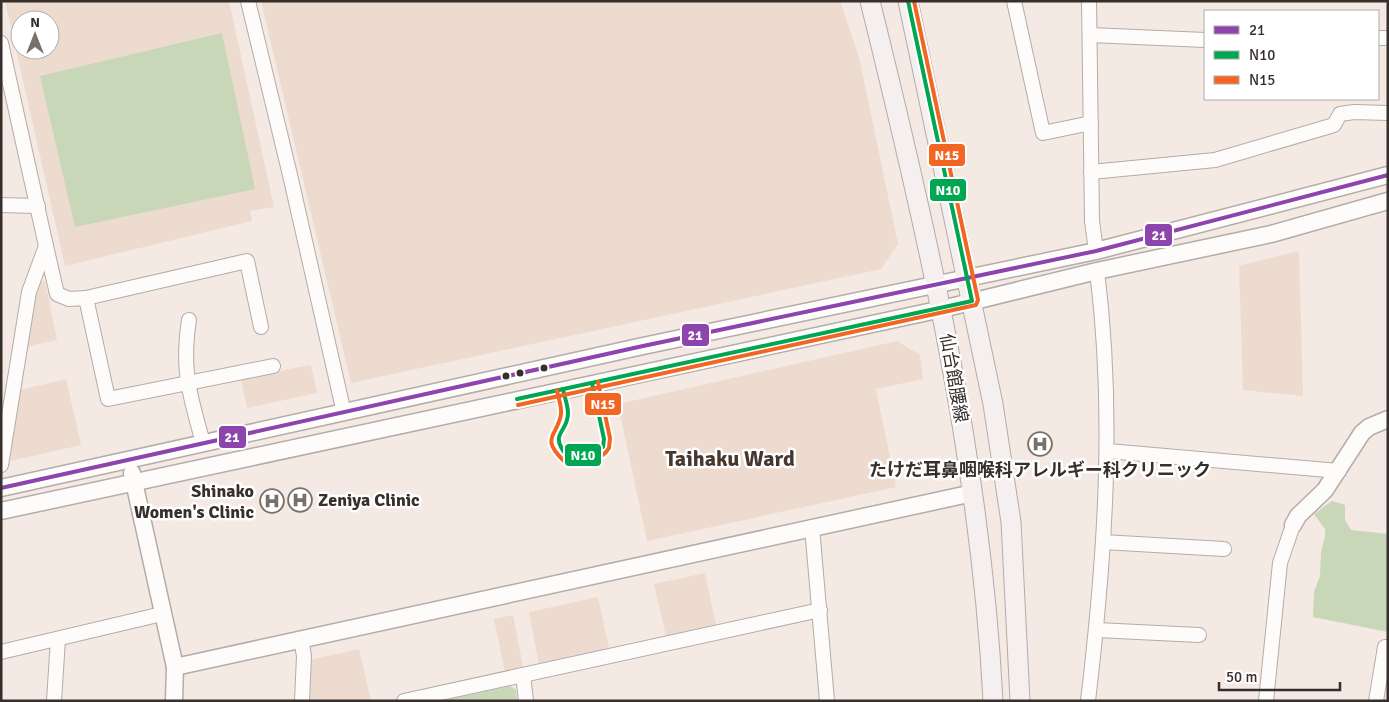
<svg xmlns="http://www.w3.org/2000/svg" width="1389" height="702" font-family="Signika,'Noto Sans JP',sans-serif">
<rect width="100%" height="100%" fill="#f4e9e3"/>
<g fill="#eddbd0" fill-rule="evenodd">
<path d="M5,1H229L274,207L250,211L252,221L65,266ZM20,20H50V50H20Z"/>
<path d="M261,1H840L859,57L898,244L881,269L351,383Z"/>
<path d="M1299,251L1303,396L1243,390L1239,266Z"/>
<path d="M45,281L57,340L25,347L36,283Z"/>
<path d="M897,341L920,355L923,379L876,389L896,487L647,541L618,404Z"/>
<path d="M311,365L317,393L247,408L241,378Z"/>
<path d="M66,379L81,445L10,461L20,390Z"/>
<path d="M705,573L716,625L666,636L654,584Z"/>
<path d="M598,597L609,648L539,664L529,612Z"/>
<path d="M513,615L523,667L505,672L494,619Z"/>
<path d="M359,649L371,701H308L310,660Z"/>
</g>
<g fill="#c7d7b8">
<path d="M222,33L255,189L75,227L40,76Z"/>
<path d="M1332,501L1345,505V520L1351,530L1388,534V632L1313,617L1314,592L1320,576L1321,553L1325,536V529L1314,514Z"/>
<path d="M510,686L516,690L517,701H440Z"/>
</g>
<g fill="none" stroke-linecap="round" stroke-linejoin="round">
<g stroke="#b4aca8" stroke-width="16">
<g id="minor">
<path d="M248,1L290,175L344,413"/>
<path d="M1014,1L1043,133L1091,123"/>
<path d="M1089,1L1092,221L1096,251"/>
<path d="M1090,35L1205,40"/>
<path d="M1378,38H1385"/>
<path d="M1,43L46,246L29,292L1,465"/>
<path d="M1091,172L1215,160L1334,125L1340,114L1354,112L1388,113"/>
<path d="M1,205L38,206"/>
<path d="M46,246L57,294L69,299L86,298"/>
<path d="M189,320C181,370 190,395 203,443"/>
<path d="M261,327L247,261L86,298L108,399L273,366"/>
<path d="M1108,451L1339,471"/>
<path d="M812,527L827,701"/>
<path d="M1103,542L1224,549"/>
<path d="M1097,630L1199,635"/>
<path d="M301,639L304,656L302,701"/>
<path d="M1,652L162,614"/>
<path d="M523,675L526,701"/>
<path d="M54,701L58,639"/>
<path d="M404,701L820,610"/>
<path d="M1088,701C1105,558 1115,414 1097,271"/>
<path d="M1266,701L1280,563L1293,525"/>
<path d="M1376,701L1385,647"/>
</g>
</g>
<g stroke="#b4aca8" stroke-width="19">
<g id="tertiary">
<path d="M132,473L175,667L174,701"/>
<path d="M1,488L643,346L1096,251L1388,175"/>
<path d="M1,511L942,309L1097,271L1271,234L1388,201"/>
<path d="M1293,525L1298,516L1325,490L1362,433L1369,427L1388,419"/>
<path d="M175,667L973,493"/>
</g>
</g>
<g stroke="#b4aca8" stroke-width="21">
<g id="secondary">
<path d="M870,1C927,231 981,463 993,701"/>
<path d="M908,1L993,404L1011,522L1020,701"/>
</g>
</g>
<use href="#minor" stroke="#fdfcfb" stroke-width="14"/>
<use href="#tertiary" stroke="#fdfcfb" stroke-width="16"/>
<use href="#secondary" stroke="#f5eff0" stroke-width="19"/>
<g stroke="#fff" stroke-width="8">
<path id="bus-1" d="M1,488L643,346L1096,251L1388,175"/>
</g>
<g stroke="#fff" stroke-width="8">
<g id="bus-2">
<path d="M563,389C564,396 568,405 568,413C568,434 548,432 567,456L585,455L603,447L604,439L592,383"/>
<path d="M517,399L972,301L908,1"/>
</g>
</g>
<g stroke="#fff" stroke-width="8">
<g id="bus-3">
<path d="M557,390C558,397 562,407 561,414C558,436 539,437 564,461C578,465 601,462 609,448L610,438L598,382"/>
<path d="M518,405L976,305L978,300L914,1"/>
</g>
</g>
<use href="#bus-1" stroke="#8e44ad" stroke-width="4"/>
<use href="#bus-2" stroke="#00a651" stroke-width="4"/>
<use href="#bus-3" stroke="#f26522" stroke-width="4"/>
</g>
<defs>
<g id="hospital-ring" transform="scale(1.25)"><circle r="9.5" fill="#fff" stroke="#78706b" stroke-width="1.5"/><path d="M-5-5h3v3.5h4V-5h3V5h-3V1.5h-4V5h-3Z" fill="#78706b"/></g>
</defs>
<g fill-rule="evenodd">
<use href="#hospital-ring" x="1040" y="444"/>
<use href="#hospital-ring" x="300" y="500"/>
<use href="#hospital-ring" x="272" y="501"/>
</g>
<g fill="#362f2b" stroke="#fff" stroke-width="2">
<circle cx="544" cy="368" r="4.5"/>
<circle cx="520" cy="373" r="4.5"/>
<circle cx="506" cy="376" r="4.5"/>
</g>
<g text-anchor="middle" stroke-width="5" stroke-linejoin="round" paint-order="stroke">
<g font-size="18" fill="#362f2b" stroke="#fff">
<text transform="translate(954 378) rotate(80)" y="6">仙台館腰線</text>
</g>
<g font-size="18" font-weight="bold" fill="#362f2b" stroke="#fff">
<text x="1040" y="476">たけだ耳鼻咽喉科アレルギー科クリニック</text>
<text x="254" y="497" text-anchor="end">Shinako<tspan x="254" dy="21">Women's Clinic</tspan></text>
<text x="318" y="506" text-anchor="start">Zeniya Clinic</text>
</g>
<g font-size="22" font-weight="bold" fill="#46372f" stroke="#fff">
<text x="730" y="466">Taihaku Ward</text>
</g>
</g>
<g stroke="#fff" stroke-width="2">
<rect x="928" y="143" width="38" height="24" rx="5" fill="#f26522"/>
<rect x="929" y="178" width="38" height="24" rx="5" fill="#00a651"/>
<rect x="1144" y="223" width="29" height="24" rx="5" fill="#8e44ad"/>
<rect x="681" y="323" width="29" height="24" rx="5" fill="#8e44ad"/>
<rect x="584" y="392" width="38" height="24" rx="5" fill="#f26522"/>
<rect x="218" y="425" width="29" height="24" rx="5" fill="#8e44ad"/>
<rect x="564" y="443" width="38" height="24" rx="5" fill="#00a651"/>
</g>
<g font-size="14" text-anchor="middle" font-weight="bold" fill="#fff">
<text x="947" y="160">N15</text>
<text x="948" y="195">N10</text>
<text x="1159" y="240">21</text>
<text x="695" y="340">21</text>
<text x="603" y="409">N15</text>
<text x="232" y="442">21</text>
<text x="583" y="460">N10</text>
</g>
<rect width="1389" height="702" fill="none" stroke="#362f2b" stroke-width="5"/>
<rect x="1204" y="10" width="175" height="90" fill="#ffffff" stroke="#afacaa"/>
<rect x="1214" y="26" width="25" height="8" fill="#8e44ad" stroke="#afacaa"/>
<text x="1249" y="35" font-size="15" fill="#362f2b">21</text>
<rect x="1214" y="51" width="25" height="8" fill="#00a651" stroke="#afacaa"/>
<text x="1249" y="60" font-size="15" fill="#362f2b">N10</text>
<rect x="1214" y="76" width="25" height="8" fill="#f26522" stroke="#afacaa"/>
<text x="1249" y="85" font-size="15" fill="#362f2b">N15</text>
<g transform="translate(35 35)"><circle r="24" fill="#ffffff" stroke="#afacaa"/>
<path d="M0-4L9 19L0 12L-9 19Z" fill="#78706b"/>
<text y="-8" font-size="14" font-weight="bold" text-anchor="middle" fill="#362f2b">N</text>
</g>
<path d="M1219 682v8h121v-8" fill="none" stroke="#362f2b" stroke-width="2.5"/>
<text x="1226" y="682" font-size="15" fill="#362f2b" stroke="#ffffff" stroke-width="4" paint-order="stroke">50 m</text>
</svg>
